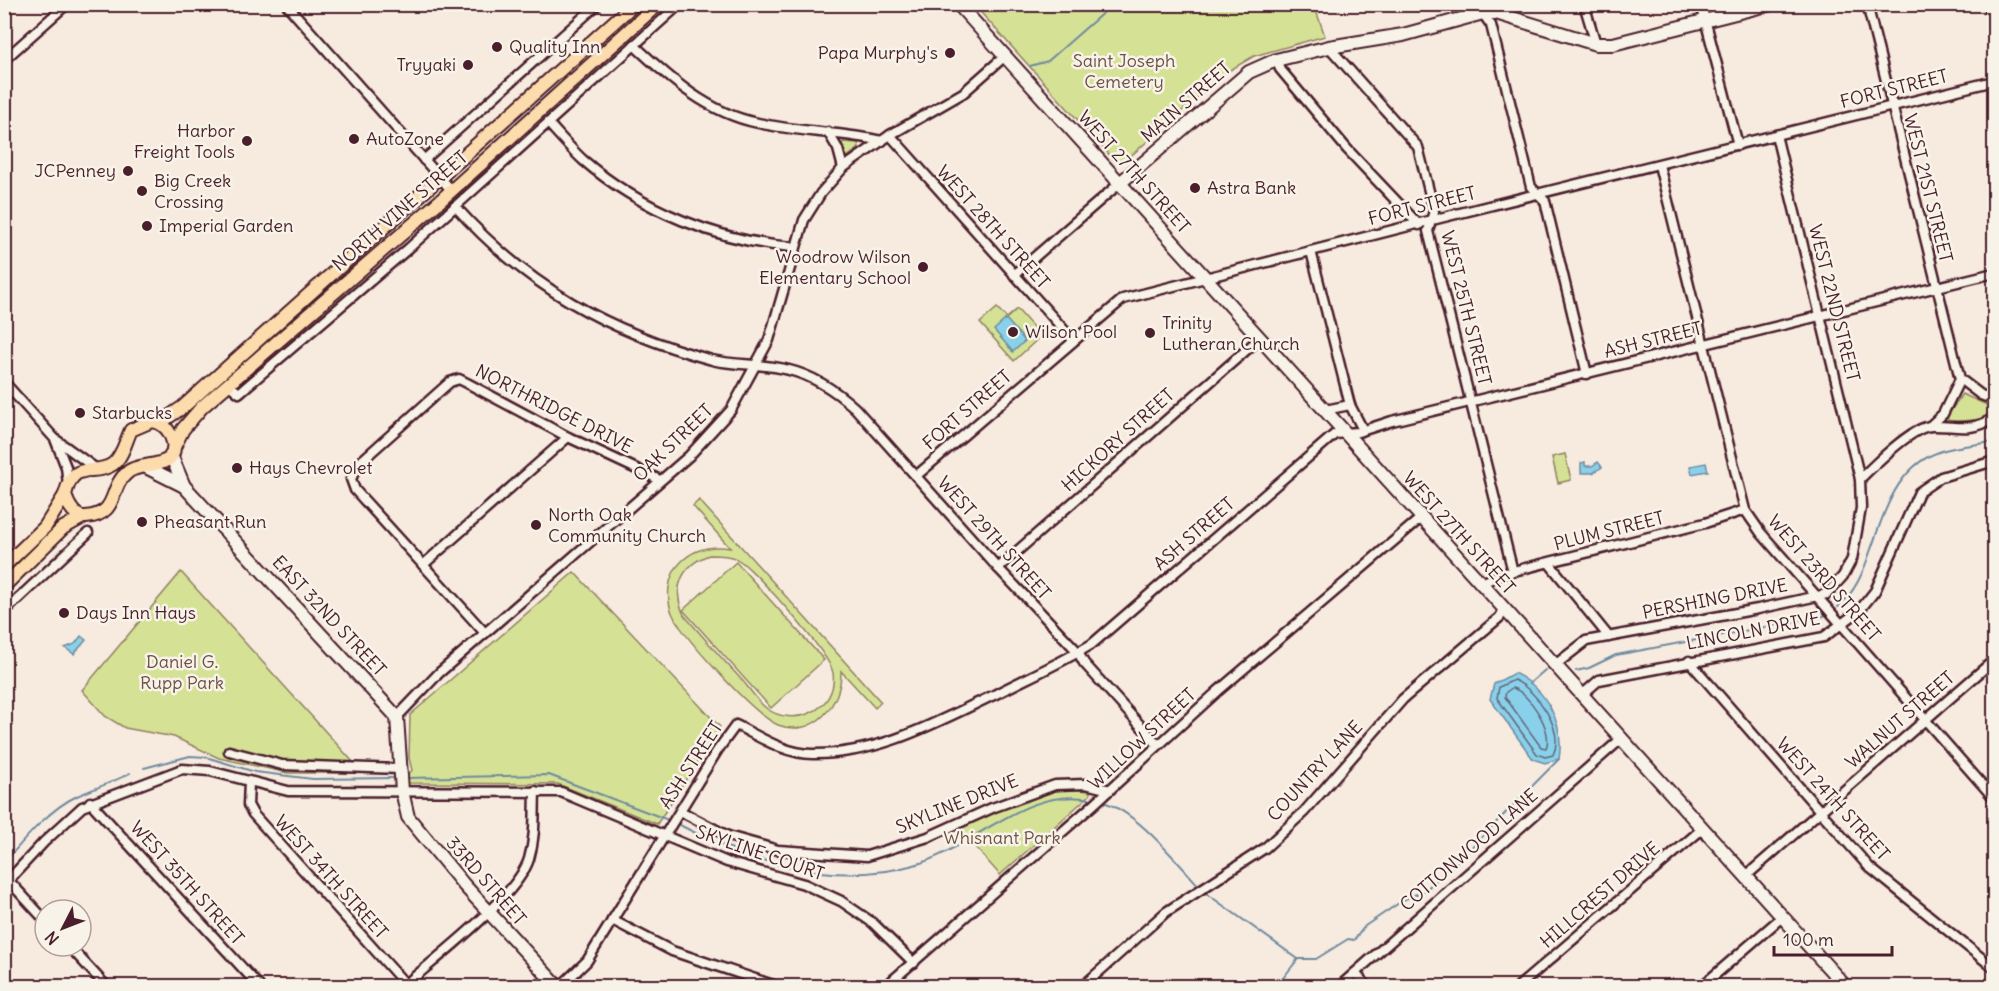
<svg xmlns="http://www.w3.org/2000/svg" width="1999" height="991" font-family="Delius,sans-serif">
<rect width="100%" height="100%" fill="#f7ebe0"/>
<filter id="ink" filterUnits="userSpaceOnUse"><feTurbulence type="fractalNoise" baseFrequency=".0167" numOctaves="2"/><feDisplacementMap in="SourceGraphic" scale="12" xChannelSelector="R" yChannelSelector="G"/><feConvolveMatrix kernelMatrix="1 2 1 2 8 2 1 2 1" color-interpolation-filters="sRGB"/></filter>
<g filter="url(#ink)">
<g fill="#d5e295" stroke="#908060" stroke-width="1.5" fill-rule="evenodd">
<path d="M974,5H1314L1325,36L1254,56L1225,73L1125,161H1115Z"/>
<path d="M843,142L858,143L859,148L847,157L841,145Z"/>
<path d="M997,308L1007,318L1017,309L1041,336L1014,361L980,323Z"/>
<path d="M1962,394L1987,405L1990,410L1984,419L1949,422L1947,417Z"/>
<path d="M1565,454L1571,480L1558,483L1552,457Z"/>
<path d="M699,500L881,702L875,708L841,671C842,703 815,739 778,725C754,715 687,641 674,617C665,600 667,576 681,562C695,548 711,545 730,548L693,506ZM709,555C720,555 731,555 740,561C758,574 830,654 833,673C838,710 793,729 766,708C757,701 750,689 742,680C722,659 703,637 684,615C671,588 682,565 709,555Z"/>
<path d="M736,562L824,660L771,708L683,610Z"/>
<path d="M181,572L363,773H288L219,758L174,737L125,728L105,716L82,690Z"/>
<path d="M574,572L720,727L657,824L558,784L408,783V775L412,770L409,758L410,715Z"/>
<path d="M1069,789L1090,791V795L1000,875L959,829L1036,794Z"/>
</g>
<g fill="#89d1eb" stroke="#708a9e" stroke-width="1.5">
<path d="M1006,319L1025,341L1013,352L994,330Z"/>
<path d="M1585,462V466H1592L1598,462L1602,467L1593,473H1581V463Z"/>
<path d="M1706,463L1708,471L1692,474L1690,466Z"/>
<path d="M81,636L86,640L74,654L65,648L75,644Z"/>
<path d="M1514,673C1546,688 1565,724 1559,759L1545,763L1533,759L1490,699L1494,684Z"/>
</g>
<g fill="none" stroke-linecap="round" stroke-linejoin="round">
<g stroke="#636678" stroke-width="1.5">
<path d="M1514,680C1537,690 1565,730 1553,755L1545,757L1537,754L1497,698L1499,687Z"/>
<path d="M1512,688C1529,692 1554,731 1546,748L1541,747L1505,697L1506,692Z"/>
</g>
<g stroke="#708a9e" stroke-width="2">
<path d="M1030,66L1048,61L1113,4"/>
<path d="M1838,607C1855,592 1863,573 1870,552C1885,511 1897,463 1945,450C1961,446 1978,444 1994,442"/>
<path d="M1576,671L1589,668L1616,655L1824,616"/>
<path d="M1530,683L1545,670"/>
<path d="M144,768L190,756L206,757L255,772L313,779L398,778"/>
<path d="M406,778L549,775L671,821"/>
<path d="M1100,801C1136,810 1175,860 1200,887"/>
<path d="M676,823C749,862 831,888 914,865C975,848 1026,783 1095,800"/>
<path d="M4,863C25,839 48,810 77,796C95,788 112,783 130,773"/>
<path d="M1203,891L1298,959H1316L1348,939L1354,940L1365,926L1405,899L1424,891L1460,859L1559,759"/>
<path d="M1272,986L1283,978L1298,959"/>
</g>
<g stroke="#4a1f2b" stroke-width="13">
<g id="street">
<path d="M286,4L452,191"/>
<path d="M1476,4L1491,25L1531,187L1545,201L1587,374"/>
<path d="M1584,4L1596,44"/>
<path d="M1701,4L1738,145"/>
<path d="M1867,4L1960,379L1981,395L1994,400"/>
<path d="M1989,4L1994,25"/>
<path d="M634,45C670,79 708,113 758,123C799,132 841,132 882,141"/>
<path d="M1329,47L1418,147L1434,211L1428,231L1513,572"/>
<path d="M4,60L67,4"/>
<path d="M1276,60L1280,69L1347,149L1419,225"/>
<path d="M548,123C559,135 571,149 583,160C641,210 719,242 794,247"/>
<path d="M828,132L838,149L843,168"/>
<path d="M890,135L1073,340"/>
<path d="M424,160L598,4"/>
<path d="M1659,165L1745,510L1761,533L1994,798"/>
<path d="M455,206C527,287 609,332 712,360C737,366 764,363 789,370C814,376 836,391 855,408L998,568L1078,652L1084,663L1158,745"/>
<path d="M1311,251L1350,405L1363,430"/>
<path d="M1014,275L1120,183"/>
<path d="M4,382L55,439L95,468"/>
<path d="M228,384L239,393L409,248L680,4"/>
<path d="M1325,410L1350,405"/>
<path d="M1930,426L1943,414L1960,379"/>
<path d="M55,439L66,467L68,484"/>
<path d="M916,476L1123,299L1440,218L1994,81"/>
<path d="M1860,479C1874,465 1912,427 1931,426C1956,425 1970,433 1994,418"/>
<path d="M1549,563L1609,637"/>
<path d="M423,565L568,437"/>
<path d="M998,568L1260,338"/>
<path d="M1481,583L1506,573L1705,523L1745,510"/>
<path d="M4,612L88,533"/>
<path d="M485,633L355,490L351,479L358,464L450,382L459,379L467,383L568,437L660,480"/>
<path d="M1689,661L1869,867L1994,968"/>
<path d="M1555,665L1586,641L1758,609L1827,594L1843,576L1852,559L1861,508L1860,479L1776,135"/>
<path d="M1582,695L1599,680L1824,637L1859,611L1875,591L1919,492L1941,477L1994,461"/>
<path d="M397,717L439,673L689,456L731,410L769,340L804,220L821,193L843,168L890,135L963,93L1005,56"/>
<path d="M229,751L282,765L400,769"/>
<path d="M249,782L248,805L253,814L407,986"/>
<path d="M90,802L259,986"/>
<path d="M680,811L728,836L778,850L867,856L928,837L992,808L1055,785L1086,784L1110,790"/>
<path d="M1746,876L1994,660"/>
<path d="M9,881L45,920"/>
<path d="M4,885L44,842L82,807L182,769L210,771L288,791L561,792L727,862L804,884L841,901L873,923L914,963"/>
<path d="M612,920L672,951L776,986"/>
<path d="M69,946L106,986"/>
<path d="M1355,973L1367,986"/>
<path d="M404,986C436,958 517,897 529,859C536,836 534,814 535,791"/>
<path d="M561,986L587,961L717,751L736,725C760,737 785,754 813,754C878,755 937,722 994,695C1027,678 1061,663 1092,644L1335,434L1358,432L1392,421L1994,273"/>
<path d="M886,986L1093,805L1218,691L1422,517"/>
<path d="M1083,986L1166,912L1265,848L1304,812L1403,699L1500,617L1504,609"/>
<path d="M1340,986L1621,739"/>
<path d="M1519,986L1702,829"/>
<path d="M1702,986L1782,917"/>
</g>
</g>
<g stroke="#4a1f2b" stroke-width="16">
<g id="secondary">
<path d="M958,4L1845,986"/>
<path d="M1120,183L1249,72L1276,60L1329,47L1403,35L1483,13H1496L1596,44H1613L1771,4"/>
<path d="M171,455L184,486L397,717L402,791L408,817L464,885L557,986"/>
<path d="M146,467L184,486"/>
</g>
</g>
<g stroke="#4a1f2b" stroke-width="16">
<g id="primary">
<path d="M152,421L167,418L183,407L634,4"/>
<path d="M152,421C160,422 166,426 170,434C187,472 142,460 128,472C108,487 120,514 86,517C75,518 68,505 65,495C74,457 93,478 113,464C123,456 126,440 131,430Z"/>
<path d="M173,449L183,429L202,407L441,200L658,4"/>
<path d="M4,566L45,527L65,495"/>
<path d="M4,586L63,528L83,517"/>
</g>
</g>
<use href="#street" stroke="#f7f3e8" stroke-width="8"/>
<use href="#secondary" stroke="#f7f3e8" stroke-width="12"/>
<use href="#primary" stroke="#fcdcac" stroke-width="12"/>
</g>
</g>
<g fill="#4a1f2b" stroke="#f7f3e8" stroke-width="2">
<circle cx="497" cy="47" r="6"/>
<circle cx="950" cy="53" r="6"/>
<circle cx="468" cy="65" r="6"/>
<circle cx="354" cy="139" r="6"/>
<circle cx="247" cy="141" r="6"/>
<circle cx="128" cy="171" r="6"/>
<circle cx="1195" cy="188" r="6"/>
<circle cx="142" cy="191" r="6"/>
<circle cx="147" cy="226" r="6"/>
<circle cx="923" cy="267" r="6"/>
<circle cx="1013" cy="332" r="6"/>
<circle cx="1150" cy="333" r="6"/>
<circle cx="80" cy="413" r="6"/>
<circle cx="237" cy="468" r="6"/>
<circle cx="142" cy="522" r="6"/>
<circle cx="536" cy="525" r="6"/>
<circle cx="64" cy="613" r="6"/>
</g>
<g text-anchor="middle" stroke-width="5" stroke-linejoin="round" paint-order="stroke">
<g font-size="18" fill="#4a1f2b" stroke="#f7f3e8" text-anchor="start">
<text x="509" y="53">Quality Inn</text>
<text x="938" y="59" text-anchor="end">Papa Murphy's</text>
<text x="456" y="71" text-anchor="end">Tryyaki</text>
<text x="235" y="137" text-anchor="end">Harbor<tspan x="235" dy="21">Freight Tools</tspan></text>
<text x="366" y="145">AutoZone</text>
<text x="116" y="177" text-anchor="end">JCPenney</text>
<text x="154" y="187">Big Creek<tspan x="154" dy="21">Crossing</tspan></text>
<text x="1207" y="194">Astra Bank</text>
<text x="159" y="232">Imperial Garden</text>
<text x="911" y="263" text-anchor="end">Woodrow Wilson<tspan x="911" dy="21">Elementary School</tspan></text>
<text x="1162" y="329">Trinity<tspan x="1162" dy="21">Lutheran Church</tspan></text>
<text x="1025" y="338">Wilson Pool</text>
<text x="92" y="419">Starbucks</text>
<text x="249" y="474">Hays Chevrolet</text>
<text x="548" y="521">North Oak<tspan x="548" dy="21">Community Church</tspan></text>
<text x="154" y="528">Pheasant Run</text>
<text x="76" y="619">Days Inn Hays</text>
</g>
<g font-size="18" fill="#6d5046" stroke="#f7f3e8">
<text x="1124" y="67">Saint Joseph<tspan x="1124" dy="21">Cemetery</tspan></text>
<text x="182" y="668">Daniel G.<tspan x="182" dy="21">Rupp Park</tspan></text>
<text x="1002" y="844">Whisnant Park</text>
</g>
<g font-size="18" fill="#4a1f2b" stroke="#f7f3e8">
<text transform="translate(1894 89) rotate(-14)" y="6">FORT STREET</text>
<text transform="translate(1186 102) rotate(-41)" y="6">MAIN STREET</text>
<text transform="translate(1134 172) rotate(48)" y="6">WEST 27TH STREET</text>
<text transform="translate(1928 188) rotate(76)" y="6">WEST 21ST STREET</text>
<text transform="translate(1422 206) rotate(-14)" y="6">FORT STREET</text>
<text transform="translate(400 211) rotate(-41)" y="6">NORTH VINE STREET</text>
<text transform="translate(993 227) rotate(48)" y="6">WEST 28TH STREET</text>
<text transform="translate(1834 303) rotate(76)" y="6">WEST 22ND STREET</text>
<text transform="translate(1466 308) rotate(76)" y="6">WEST 25TH STREET</text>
<text transform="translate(1653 340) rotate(-14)" y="6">ASH STREET</text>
<text transform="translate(554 409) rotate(27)" y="6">NORTHRIDGE DRIVE</text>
<text transform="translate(967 410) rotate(-41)" y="6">FORT STREET</text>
<text transform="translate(1118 440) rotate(-42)" y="6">HICKORY STREET</text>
<text transform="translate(673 443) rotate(-44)" y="6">OAK STREET</text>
<text transform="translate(1609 531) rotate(-14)" y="6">PLUM STREET</text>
<text transform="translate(1459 533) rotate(48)" y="6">WEST 27TH STREET</text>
<text transform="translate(1194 534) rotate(-41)" y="6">ASH STREET</text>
<text transform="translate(994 538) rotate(48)" y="6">WEST 29TH STREET</text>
<text transform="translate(1824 578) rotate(49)" y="6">WEST 23RD STREET</text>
<text transform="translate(1715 599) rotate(-11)" y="6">PERSHING DRIVE</text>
<text transform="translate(329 616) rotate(47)" y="6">EAST 32ND STREET</text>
<text transform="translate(1753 631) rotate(-11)" y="6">LINCOLN DRIVE</text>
<text transform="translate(1900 720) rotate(-41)" y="6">WALNUT STREET</text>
<text transform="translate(1142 739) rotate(-43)" y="6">WILLOW STREET</text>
<text transform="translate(691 765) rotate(-57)" y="6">ASH STREET</text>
<text transform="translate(1315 771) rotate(-47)" y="6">COUNTRY LANE</text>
<text transform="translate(1833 799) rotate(48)" y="6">WEST 24TH STREET</text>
<text transform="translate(957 804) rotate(-22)" y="6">SKYLINE DRIVE</text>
<text transform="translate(1469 850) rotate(-41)" y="6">COTTONWOOD LANE</text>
<text transform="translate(760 853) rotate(19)" y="6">SKYLINE COURT</text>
<text transform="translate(331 877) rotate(48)" y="6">WEST 34TH STREET</text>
<text transform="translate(486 881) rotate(49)" y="6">33RD STREET</text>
<text transform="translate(187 883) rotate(48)" y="6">WEST 35TH STREET</text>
<text transform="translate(1600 895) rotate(-41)" y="6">HILLCREST DRIVE</text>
</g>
</g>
<rect width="1999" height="991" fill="none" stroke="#f7f3e8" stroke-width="24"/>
<rect x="12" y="12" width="1975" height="967" fill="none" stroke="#4a1f2b" stroke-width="2" filter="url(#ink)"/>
<g transform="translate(63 928) rotate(228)"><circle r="28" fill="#f7f3e8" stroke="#b29e9c" stroke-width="1.5"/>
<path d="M0-4.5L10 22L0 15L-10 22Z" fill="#4a1f2b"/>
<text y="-9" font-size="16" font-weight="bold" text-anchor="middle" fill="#4a1f2b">N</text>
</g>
<path d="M1774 946v9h118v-9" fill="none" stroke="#4a1f2b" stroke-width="3"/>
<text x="1783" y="946" font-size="18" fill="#4a1f2b" stroke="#f7f3e8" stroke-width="4.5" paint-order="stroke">100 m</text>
</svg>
